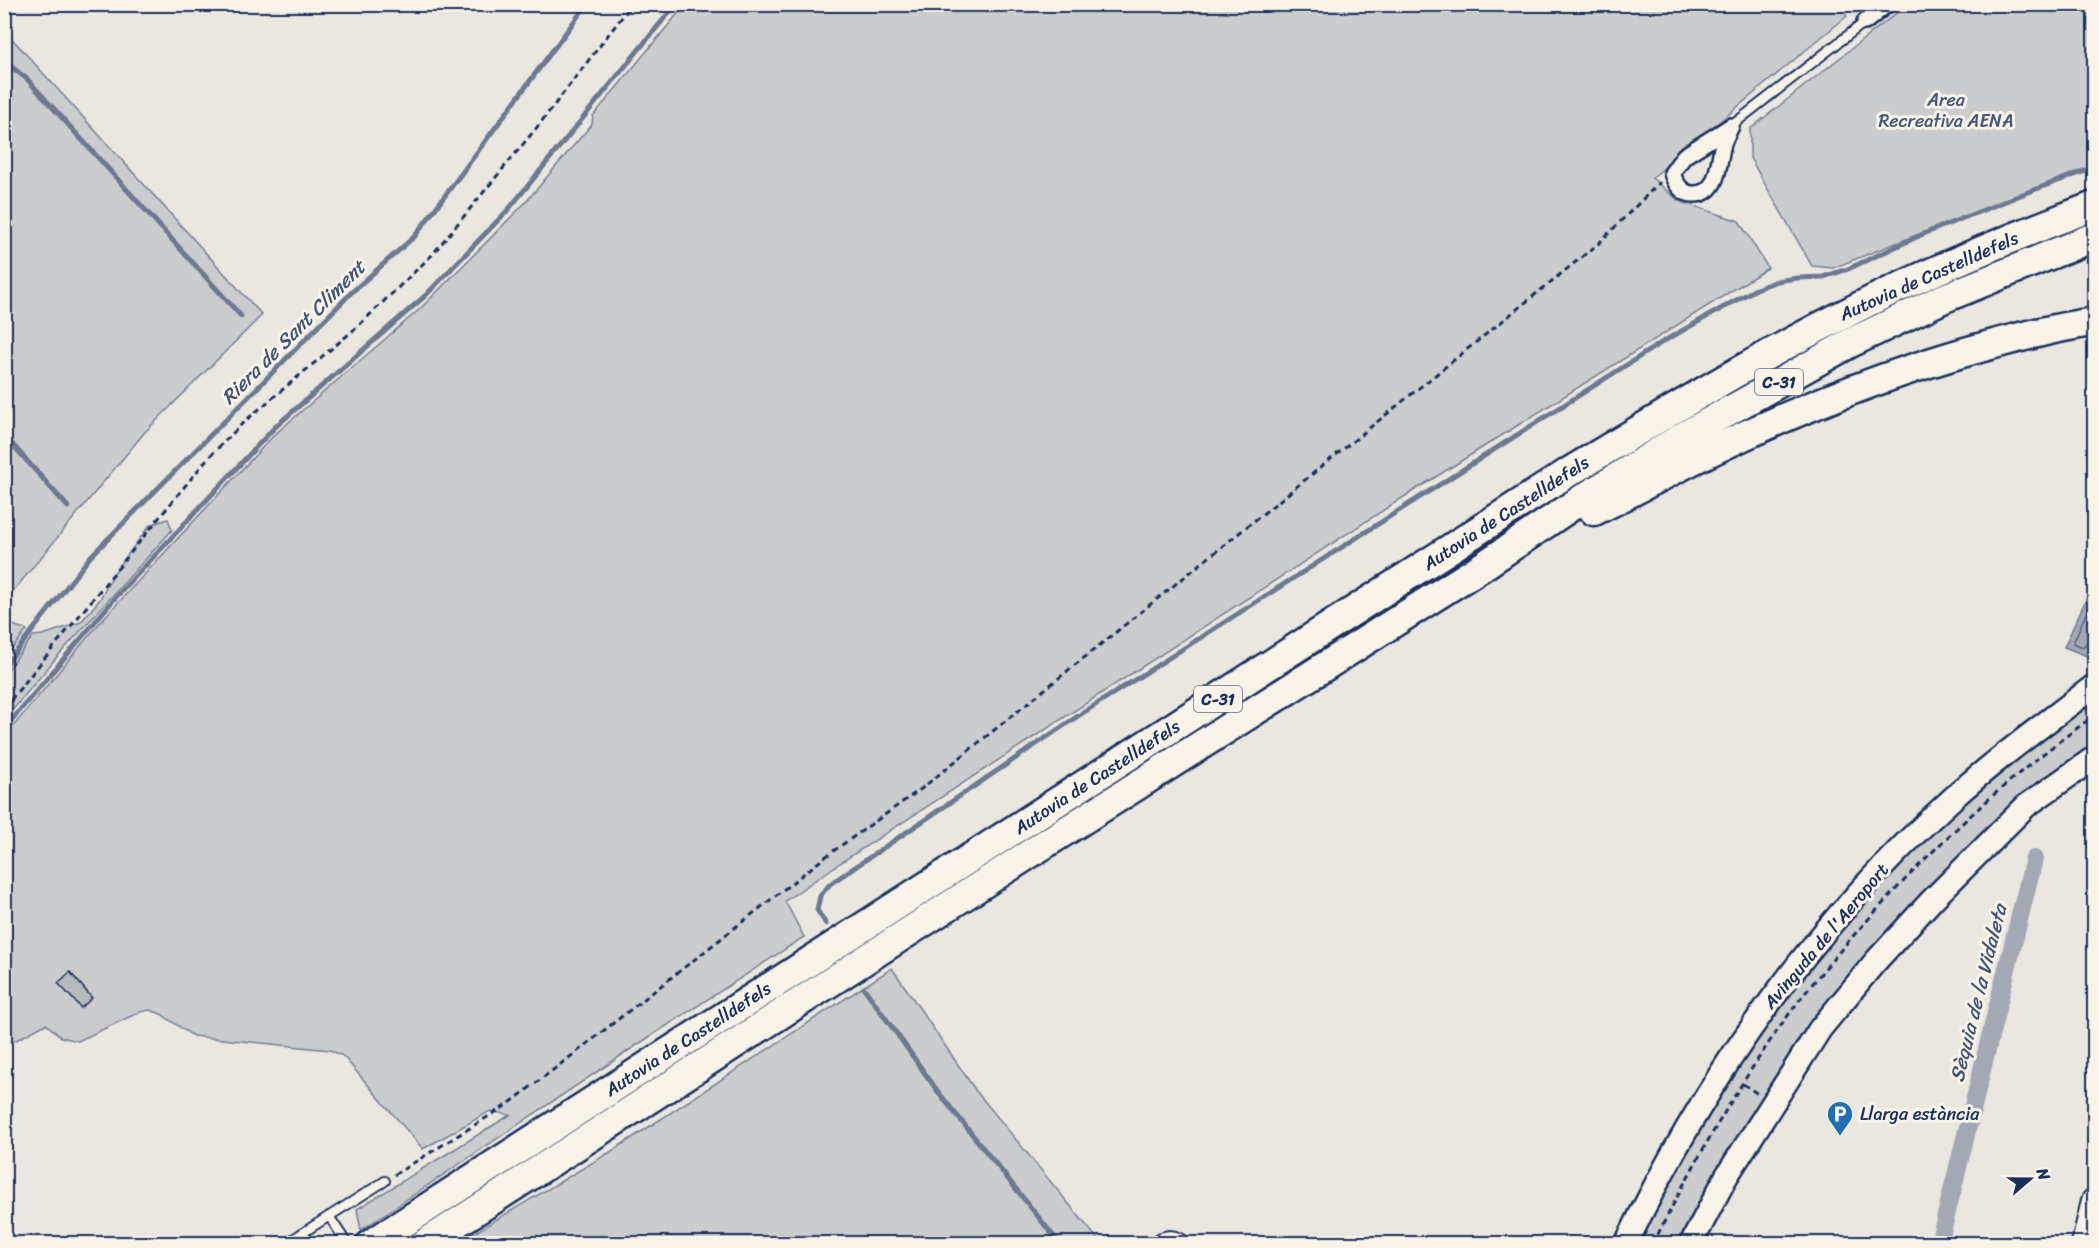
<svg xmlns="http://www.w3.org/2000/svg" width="2099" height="1248" font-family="Sriracha,sans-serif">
<rect width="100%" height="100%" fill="#eae7e0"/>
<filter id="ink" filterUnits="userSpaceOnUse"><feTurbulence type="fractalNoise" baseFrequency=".0167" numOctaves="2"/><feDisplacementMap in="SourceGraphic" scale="12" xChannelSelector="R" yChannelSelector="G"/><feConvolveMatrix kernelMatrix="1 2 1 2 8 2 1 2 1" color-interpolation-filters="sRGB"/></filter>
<g filter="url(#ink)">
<path fill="#dadad6" d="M1845,5H1908L1869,35Z"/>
<g fill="#cbcccd" stroke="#737e96" stroke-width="1.5">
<path d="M1837,4L1847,16L1652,178L1679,201L1739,221L1768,268L1399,500L840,863L785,901L804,937L637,1045L361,1230L357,1209L510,1115L490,1111L423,1149L343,1056L330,1050L193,1036L161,1014L150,1010L140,1012L78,1041L61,1037L46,1024L5,1046V736L102,620L274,435L421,308L525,203L592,124L593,116L685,5Z"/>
<path d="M1908,4L2094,5V165L1833,268L1812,266L1750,158V129Z"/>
<path d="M5,31L262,315L144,433L5,601Z"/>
<path d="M168,519L172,530L56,658L5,719V673L33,636L43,635L81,622L100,599L114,573L150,525Z"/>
<path d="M5,622L27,630L5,658L4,622Z"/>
<path d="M2094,699V747L1985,834L1897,921L1799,1043L1753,1113L1682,1243L1635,1244L1723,1087L1771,1014L1873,890L1964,803Z"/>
<path d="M892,968L976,1091L1101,1243H457L612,1151Z"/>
</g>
<path fill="#a3a8b4" stroke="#6d7892" stroke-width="1.5" d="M2094,582V638L2087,656L2064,647Z"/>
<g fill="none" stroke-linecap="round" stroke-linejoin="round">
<path stroke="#515f80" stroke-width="1.5" d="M2094,595L2073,643L2083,647L2089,640L2094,639"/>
<g stroke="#6d7892" stroke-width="5">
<path d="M4,61L27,79L241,316"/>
<path d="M4,435L68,507"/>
<path d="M4,667L90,557L353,291L415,236L587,4"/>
<path d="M4,729L116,597L275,427L426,295L508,210L676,4"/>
<path d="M826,924L817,910L820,896L830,884L1078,716L1664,341L1756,289L1777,281L1797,278L1823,277L1848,269L1921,235L2028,192L2094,168"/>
<path d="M864,988L939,1093L1060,1244"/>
</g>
<path stroke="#a3a8b4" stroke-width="18" d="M1939,1244L2034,859"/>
</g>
<path fill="#b6babf" stroke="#1b2f5e" stroke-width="1.5" d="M70,972L92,998L81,1008L58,983Z"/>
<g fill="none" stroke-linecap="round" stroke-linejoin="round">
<g stroke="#1b2f5e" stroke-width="12">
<g id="lane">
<path d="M1731,126L1865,22"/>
<path d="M329,1216L344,1239"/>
<path d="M285,1244L385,1181"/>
<path d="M1152,1244C1163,1232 1177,1232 1188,1244"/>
</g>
</g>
<g stroke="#1b2f5e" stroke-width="20">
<g id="street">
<path d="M1865,22L1887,4"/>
<path d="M1731,126C1728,133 1723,140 1722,148C1718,166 1718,195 1693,194C1682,194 1675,183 1672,173L1684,156Z"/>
</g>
</g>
<g stroke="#1b2f5e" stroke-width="27">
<g id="secondary">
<path d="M1626,1244C1707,1075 1813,925 1952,799C1997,758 2046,723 2094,686"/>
<path d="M1691,1244L1726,1177L1820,1029L1875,962L1932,900L2026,806L2094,758"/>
</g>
</g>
<g stroke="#1b2f5e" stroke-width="28">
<path id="primary" d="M2084,1244L2094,1201"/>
</g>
<g stroke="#1b2f5e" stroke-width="33">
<g id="highway">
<path d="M1594,511C1632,493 1669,471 1707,453C1796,410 1888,373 1983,347C2020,337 2057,327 2094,322"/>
<path d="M371,1244L1569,472C1657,419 1745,365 1837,318C1919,275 2007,239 2094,206"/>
<path d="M424,1244L1037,849L1483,566L1582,499L1682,437L1850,343L1942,299L2094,237"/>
</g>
</g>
<g stroke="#1b2f5e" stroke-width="3" stroke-dasharray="6 4.5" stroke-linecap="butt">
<path d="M4,708L207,459L245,421L355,329L432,255L538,126L632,4"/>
<path d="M1743,1084L1758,1094"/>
<path d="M394,1175L507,1105L574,1054L825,857L921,789L1598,244L1660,182"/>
<path d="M1653,1244C1695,1160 1742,1077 1798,1002C1822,971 1848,941 1875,912C1942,838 2012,774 2094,716"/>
</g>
<use href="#lane" stroke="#f7f3e8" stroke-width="8"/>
<use href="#street" stroke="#f7f3e8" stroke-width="15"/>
<use href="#secondary" stroke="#f7f3e8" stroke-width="22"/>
<use href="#primary" stroke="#f7f3e8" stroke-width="24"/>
<use href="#highway" stroke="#f7f3e8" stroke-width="28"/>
</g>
</g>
<defs>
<g id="parking-pin" transform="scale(1.35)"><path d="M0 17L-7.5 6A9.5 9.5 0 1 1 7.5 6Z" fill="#1f6fb2" stroke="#f7f3e8"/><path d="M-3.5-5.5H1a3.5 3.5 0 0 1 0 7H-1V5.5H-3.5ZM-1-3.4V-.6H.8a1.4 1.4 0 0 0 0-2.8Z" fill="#fff"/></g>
</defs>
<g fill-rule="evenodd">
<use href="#parking-pin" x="1840" y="1114"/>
</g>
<g text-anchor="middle" stroke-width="6" stroke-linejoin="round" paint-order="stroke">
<g fill="#f7f3e8" stroke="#5d6a87" stroke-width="1.5">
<rect x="1755" y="369" width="48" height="26" rx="4.5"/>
<rect x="1194" y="686" width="48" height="26" rx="4.5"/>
</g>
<g font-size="16" font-weight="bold" fill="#1b2f5e">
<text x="1779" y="388">C-31</text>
<text x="1218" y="705">C-31</text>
</g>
<g font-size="18" fill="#47567a" stroke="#f7f3e8">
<text x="1946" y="106">Area<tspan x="1946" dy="21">Recreativa AENA</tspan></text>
</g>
<g font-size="18" fill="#1b2f5e" stroke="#f7f3e8">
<text transform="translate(1929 276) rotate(-24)" y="6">Autovia de Castelldefels</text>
<text transform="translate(1506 513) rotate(-33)" y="6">Autovia de Castelldefels</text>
<text transform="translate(1097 777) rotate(-33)" y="6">Autovia de Castelldefels</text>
<text transform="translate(1826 936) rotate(-50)" y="6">Avinguda de l'Aeroport</text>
<text transform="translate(688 1039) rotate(-33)" y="6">Autovia de Castelldefels</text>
</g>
<g font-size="18" fill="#1b2f5e" stroke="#f7f3e8" text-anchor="start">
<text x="1860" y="1120">Llarga estància</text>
</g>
<g font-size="20" font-style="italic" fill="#445378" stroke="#f7f3e8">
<text transform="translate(293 332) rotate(-45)" y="7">Riera de Sant Climent</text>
<text transform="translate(1978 993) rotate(-76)" y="7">Sèquia de la Vidaleta</text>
</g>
</g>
<rect width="2099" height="1248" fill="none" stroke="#f7f3e8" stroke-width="24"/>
<rect x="12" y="12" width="2075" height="1224" fill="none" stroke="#1b2f5e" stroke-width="2" filter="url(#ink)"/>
<g transform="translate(2030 1179) rotate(70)" stroke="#f7f3e8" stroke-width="4.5" paint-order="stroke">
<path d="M0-4.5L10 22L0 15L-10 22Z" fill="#1b2f5e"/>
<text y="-9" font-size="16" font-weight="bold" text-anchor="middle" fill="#1b2f5e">N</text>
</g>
</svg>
